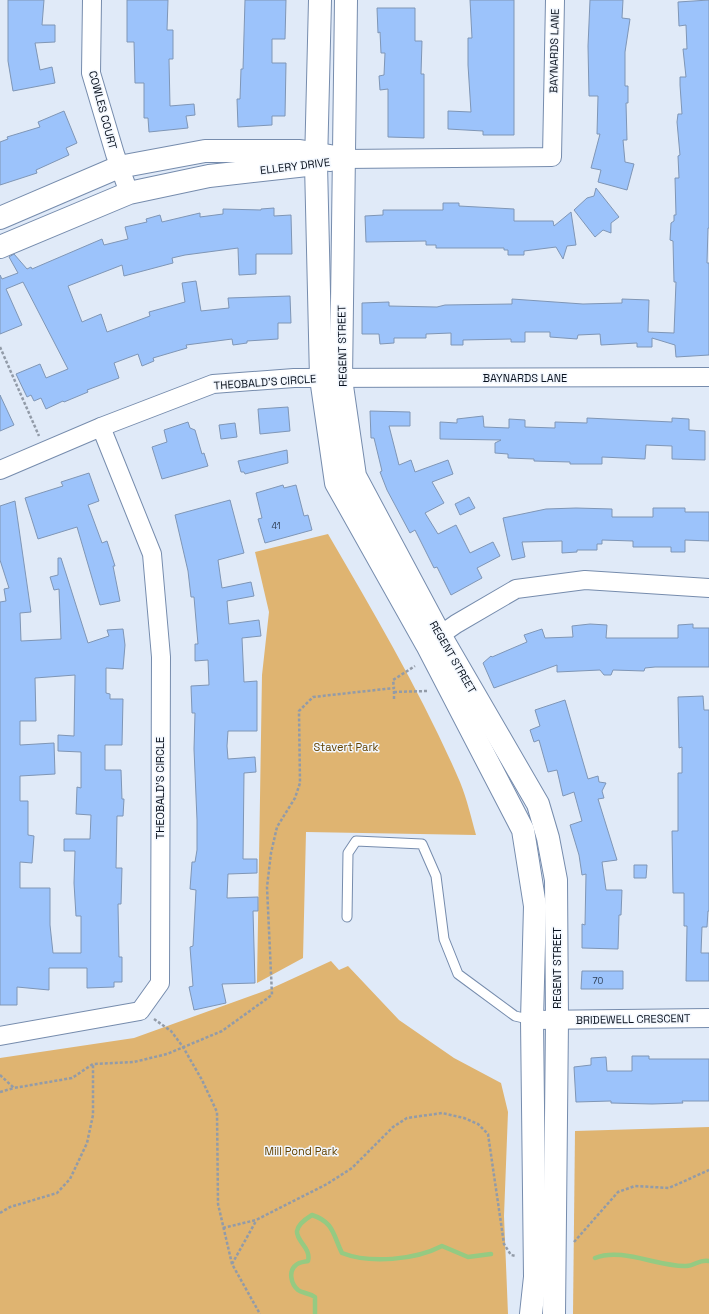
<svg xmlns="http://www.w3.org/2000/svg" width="709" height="1314" font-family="'Space Grotesk',sans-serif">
<rect width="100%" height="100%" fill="#e0eaf8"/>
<g fill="#dfb471">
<path d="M328,534C375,615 423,696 460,782C467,799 471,817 476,835L306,832L303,958L257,983L262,675L269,612L255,552Z"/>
<path d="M331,961L339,970L348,966L399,1020L454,1058L501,1083L508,1112L504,1216L508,1314H0V1058L134,1038L270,989Z"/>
<path d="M709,1127V1314H573L575,1131Z"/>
</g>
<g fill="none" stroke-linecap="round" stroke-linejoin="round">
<g stroke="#95ca82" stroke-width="4.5">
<path d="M595,1258C622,1247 658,1267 686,1266C695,1266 699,1259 709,1261"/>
<path d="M315,1314V1297C309,1293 302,1293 298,1290C291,1284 288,1271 296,1265C299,1262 304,1262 308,1261C313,1242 278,1236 312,1215C334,1222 333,1235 342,1253C370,1264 415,1260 442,1246L468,1257L491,1254"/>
</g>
</g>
<g fill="#9cc3fb" stroke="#7f96b6" fill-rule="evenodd">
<path d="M8,0H44L42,25H55V42L35,43L40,70L52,67L55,83L13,91L8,61Z"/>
<path d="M127,0H168L167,30H173V59H169L170,106L194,104L195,115L186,116L188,128L149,132L148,118H144V83H135L134,42H127Z"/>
<path d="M245,0H286L285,39H272V63H286L285,116H272V125L238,127L237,99H240L241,69H243Z"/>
<path d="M470,0H514V135H483V131L448,129V111L471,112L468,65V38H472Z"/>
<path d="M590,0H623L622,18L630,19L625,52V86H628V103H626L627,140H623L625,162L634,164L627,190L598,182L601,170L591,168L600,134H597L598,96H589L588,46Z"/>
<path d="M709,0V228H708L707,263H709V355L676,357L675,345L652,338V347H637V343L601,345L600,334L578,335L577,339L550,337V332H525V342H511V339L463,340V345H451V333L426,334V338H394V343L380,344L379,334H362V303L389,302V306L437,307L445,305L512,304V299L583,304L622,303V299L649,300L648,332L674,333L676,282H674L673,241L670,240L671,223L674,221V215H676L675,178H679L678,156L680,155L677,122L678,114H682L680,85V77H686L683,49H687L686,25L679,26L678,2Z"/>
<path d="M377,8H415V41H422L421,74H424V138L388,137V89L380,90L379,76L384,75L385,53H381L380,32L378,33Z"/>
<path d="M64,111L77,143L66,148L69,155L36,170L37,173L0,185V142L8,139L7,137L40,127L38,122Z"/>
<path d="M596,188L619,217L611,223V233L603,230L595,237L574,210L587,198L594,196Z"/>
<path d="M443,203H459V206L514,209V221H553L554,226L571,212L576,245L567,246L563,259L556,247L524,251V255H508V250H504V248H436V245H426V241L366,242L365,216L383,215V210H443Z"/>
<path d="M274,208V216L291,215L292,254H256V274L239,275L238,248L185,255L172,258L173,263L124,276L122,265L68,286L82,322L101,314L107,332L150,316L149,312L185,302L182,283L196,281L201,311L229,308L228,298L290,296L291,323H278V339L247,341V343L233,345L232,339L186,345L187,348L153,358L154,361L142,366L138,354L114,363L119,378L87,390L88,392L64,402L63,401L46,409L41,398L34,401L31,395L27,397L16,374L40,364L46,378L68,369L23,282L6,289L22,325L0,334V275L2,279L18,273L9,257L14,254L27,269L31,267L32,269L102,239L104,245L128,239L125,227L147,222L146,219L160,215L162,222L200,213V217L223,214V209L261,210V209Z"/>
<path d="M0,395L14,425L0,431Z"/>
<path d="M288,407L290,431L260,434L258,409Z"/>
<path d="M370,411L410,412V426H389L399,465L411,460L415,472L448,460L453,474L432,482L444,503L425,513L438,534L456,525L470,553L493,542L500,556L477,568L482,578L451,595L437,567L434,568L415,530L410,533L387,490L380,472L382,471L374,438H371Z"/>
<path d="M483,416L484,427L509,428V419L525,420V427L555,428V422L587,423V418L672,422V418L689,419V430L705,431V460L672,459V446L646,445L645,459L602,457V464H570V462L534,461V459L508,458V454L495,453V443L501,440L440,439V422L457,423V419Z"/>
<path d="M188,422L190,428L195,430L202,454L204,453L208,466L162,479L152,447L167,442L164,430Z"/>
<path d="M235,423L237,437L221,439L219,425Z"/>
<path d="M287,450L288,463L245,474L244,472H241L238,461Z"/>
<path d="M89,473L99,501L88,505L102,543L107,541L115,566H113L120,601L100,605L77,527L38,539L25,498L63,486L61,482Z"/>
<path d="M283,485L284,488L296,485L304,516L308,515L312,530L265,543L258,519L262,518L256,493Z"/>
<path d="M469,497L475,508L460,515L455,504Z"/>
<path d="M230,500L244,553L218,560L222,588L251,582L254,596L227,601L229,624L259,620L261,636L242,638L244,682L257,681V731H228L227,746L228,759L255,757L256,772L244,773L243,859H257V873L228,874L227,898L258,897V911H253L255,983L222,984L226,1003L194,1010L189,987L193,986L190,947L193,946L196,890L190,889L192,862H195L197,850V820L194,749L195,713H192L191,686L209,685L208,660L195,661V644H198L194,597H191L188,571L175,515Z"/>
<path d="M15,501L31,612L20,613L21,641L61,639L59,589L54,590L50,577L58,575V558H61L88,643L109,636L107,630L123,629L125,645L123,669L106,668V693L110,694V699H123L122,745H105V770H121L122,799H124L123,816H117L116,868H122L121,904H118L119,957H122V982H114V987L87,988V968H49V990L17,987V1005H0V602L6,601L4,589L9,588L0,560V506ZM75,675L74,736L58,735V751L81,752V788L77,787L76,814L91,815L90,839H64V851H75L74,883L76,916H81V953H53L50,925V888H20V862L32,863L34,836L28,835V801H20V776L55,774L54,743L20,745V721H36L35,678Z"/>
<path d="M576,508L612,509V517H653V508H685V512H709V541L685,540V552H671V547H633V541L602,540V544H597V550H577V552L562,553V541L522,542L525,557L512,560L503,518L546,509Z"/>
<path d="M590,624L607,625L606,638H678V625L693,624V628H709V667H655L645,668L644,671L613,670L611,675H604L600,670L557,672V665L494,688L483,663L491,656L492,657L527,642L524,635L542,629L545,638L573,637L572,626Z"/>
<path d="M703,696L704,710H709V911H708L707,927H702L701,953H709V981H686L687,926H684V893H673L672,831H678V773H682V747L679,748L678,697Z"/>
<path d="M565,700L588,779L598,776L599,782L606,783L602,791L604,798L598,799L617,860L602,862L606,890H622L621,915H619L618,949L582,948V924L585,925L586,874L582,875L579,855L570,825L582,821L574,792L563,796L557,770L548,772L539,740L534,742L530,730L540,726L535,710Z"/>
<path d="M634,865H647L646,878H634Z"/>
<path d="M582,971H623V989H581Z"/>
<path d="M632,1056H649V1059H709V1101H682L683,1103L652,1104L611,1103V1101L576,1102L574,1067L591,1065V1058L606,1057L607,1071H632Z"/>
</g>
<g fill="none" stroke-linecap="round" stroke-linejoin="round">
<g stroke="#768cad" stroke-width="11">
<path id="lane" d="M347,917L348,853L356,841L422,844L436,876L444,939L458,974L515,1016L532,1020"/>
</g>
<g stroke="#768cad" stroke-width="20">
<g id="street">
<path d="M92,0L91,73L115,154L129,193"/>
<path d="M330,162L343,159L552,157L555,0"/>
<path d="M0,470L101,427L213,384L294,378L709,377"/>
<path d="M429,643L456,624L516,589L585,580L709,588"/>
<path d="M532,1020L709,1018"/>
<path d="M0,1036L140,1011L160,983L161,657L152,554L101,427"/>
</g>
</g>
<g stroke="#768cad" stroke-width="24">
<g id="secondary">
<path d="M320,0L316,164L321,378L336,483L427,645L523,830L535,906L532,1020L535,1277L531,1314"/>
<path d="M346,0L341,379L355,476L440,635L538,804L548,838L556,880L557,1020L554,1314"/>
<path d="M0,218L119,167L205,151H300L330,156"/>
<path d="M0,247L129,193L209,176L316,164"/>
</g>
</g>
<g stroke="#929ba8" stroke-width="2.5" stroke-dasharray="3 2" stroke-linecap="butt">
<path d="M0,347L39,436"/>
<path d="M394,691V700"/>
<path d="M394,692L428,691"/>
<path d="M154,1019L171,1031L183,1047L202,1080L217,1112L218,1204L232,1264L260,1314"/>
<path d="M0,1075L14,1088L72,1078L93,1064L134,1062L167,1054L222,1031L272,995L267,887L271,853L277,827L295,798L300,783L299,711L313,697L394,688L393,680L415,666"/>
<path d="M0,1092L14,1088"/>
<path d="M0,1213L10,1207L57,1193L70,1179L87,1143L93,1115V1064"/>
<path d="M223,1228L256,1220L327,1184L352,1168L393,1127L407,1118L442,1113L464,1118L478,1124L488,1134L504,1244L511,1255L516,1256"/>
<path d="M574,1242L618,1192L635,1186L669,1188L709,1170"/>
<path d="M232,1264L256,1221"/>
</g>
<use href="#lane" stroke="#fff" stroke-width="9"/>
<use href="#street" stroke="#fff" stroke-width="18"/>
<use href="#secondary" stroke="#fff" stroke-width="22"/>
</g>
<g text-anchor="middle" stroke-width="3" stroke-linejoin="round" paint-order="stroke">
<g font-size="9" fill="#2e3e55">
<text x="276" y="529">41</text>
<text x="598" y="984">70</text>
</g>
<g font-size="11" fill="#0a121e" stroke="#f2f7fe">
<text transform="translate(554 51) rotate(-89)" y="4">BAYNARDS LANE</text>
<text transform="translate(103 110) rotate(75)" y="4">COWLES COURT</text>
<text transform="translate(295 166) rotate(-7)" y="4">ELLERY DRIVE</text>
<text transform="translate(342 346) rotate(-91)" y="4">REGENT STREET</text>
<text x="525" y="382">BAYNARDS LANE</text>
<text transform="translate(265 382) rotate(-4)" y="4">THEOBALD'S CIRCLE</text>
<text transform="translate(453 657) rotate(60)" y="4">REGENT STREET</text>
<text transform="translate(160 788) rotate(-90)" y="4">THEOBALD'S CIRCLE</text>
<text transform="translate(557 968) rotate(-90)" y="4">REGENT STREET</text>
<text transform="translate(633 1019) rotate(-1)" y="4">BRIDEWELL CRESCENT</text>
</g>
<g font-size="11" fill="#634200" stroke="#f2f7fe">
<text x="346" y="751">Stavert Park</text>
<text x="301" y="1155">Mill Pond Park</text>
</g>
</g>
</svg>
